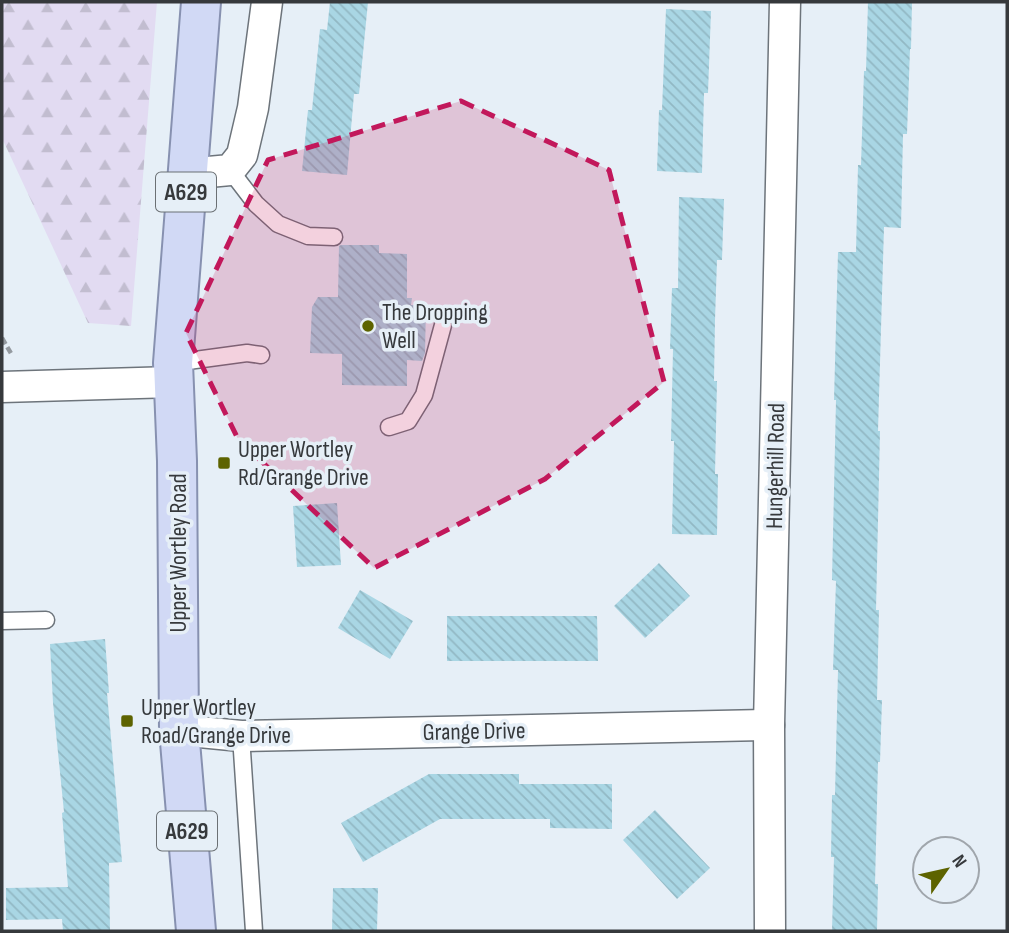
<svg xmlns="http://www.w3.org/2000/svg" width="1009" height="933" font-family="'Sofia Sans Condensed',sans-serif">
<defs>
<pattern id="forest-firs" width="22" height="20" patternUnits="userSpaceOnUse" patternTransform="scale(1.75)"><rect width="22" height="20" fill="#e2dbf2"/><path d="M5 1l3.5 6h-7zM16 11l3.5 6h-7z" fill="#c2bdd0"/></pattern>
<pattern id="building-back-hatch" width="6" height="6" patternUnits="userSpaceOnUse" patternTransform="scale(1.75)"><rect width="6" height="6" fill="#a9d6e4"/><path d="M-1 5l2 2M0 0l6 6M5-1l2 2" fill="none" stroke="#92b8c4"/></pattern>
</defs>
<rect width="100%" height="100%" fill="#e6eff7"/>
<path fill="url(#forest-firs)" d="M2,2H157L131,326L88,323L2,138Z"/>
<g fill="url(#building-back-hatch)">
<path d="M330,2H368L359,94H354L347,175L302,171L308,110H312L320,29L327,30Z"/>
<path d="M868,2H912L911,49H910L907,134H903L901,228L884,227L878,431H880L876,610H879L877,700H882L880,762H878L875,884H878L877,931H832L834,857H831L832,795H835L838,670H833L836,581L832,580L836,400H834L838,252H856L858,165H861L864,71H866Z"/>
<path d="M666,9L711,11L708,93H704L702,173L657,171L659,110H662Z"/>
<path d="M679,197L724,199L722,260H717L715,320L714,381H717L715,474H718L717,535L672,534L674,441H671L673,349H670L672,288H678Z"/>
<path d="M341,245H379V253L407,254V298H412L411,305H426L425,353L422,361L407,360V386L342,385V354L310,353L312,307L318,297H338L339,246Z"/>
<path d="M337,503L341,565L297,567L293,506Z"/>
<path d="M659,563L690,596L645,638L614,606Z"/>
<path d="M360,590L413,621L390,659L338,628Z"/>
<path d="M447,616H597L598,661H447Z"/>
<path d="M105,639L109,693H107L122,862L109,863L110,931H63L62,919L6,920V888L68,887L62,813L64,812L53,703L50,644Z"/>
<path d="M429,774H519V784H612V829L550,828V819H440L363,862L341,823Z"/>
<path d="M655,810L710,868L677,899L623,840Z"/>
<path d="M333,888H378L377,931H332Z"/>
</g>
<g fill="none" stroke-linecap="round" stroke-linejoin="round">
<g stroke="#6d747b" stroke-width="19">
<g id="lane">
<path d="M230,170L256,204L278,224L308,236L334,237"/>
<path d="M173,363L247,353L261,355"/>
<path d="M389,427L408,421L424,395L443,325"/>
<path d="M2,621L46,620"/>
<path d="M241,736L254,931"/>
</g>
</g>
<g stroke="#6d747b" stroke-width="33">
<g id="street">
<path d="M187,174L230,170L242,155L253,108L267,2"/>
<path d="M2,387L173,382"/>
<path d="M179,730L241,736L769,725"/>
<path d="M770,931L769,725L785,2"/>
</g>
</g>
<g stroke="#8791b0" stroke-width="42">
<path id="primary" d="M196,931L179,730L177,461L173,363L201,2"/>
</g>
<path stroke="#949aa0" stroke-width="4.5" stroke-dasharray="7 3.5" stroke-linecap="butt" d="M2,338L12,355"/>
<use href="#lane" stroke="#fff" stroke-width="16"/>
<use href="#street" stroke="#fff" stroke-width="30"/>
<use href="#primary" stroke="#d1d9f5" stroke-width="38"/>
</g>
<path fill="#c2185b" fill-opacity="0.2" stroke="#c2185b" stroke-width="5" stroke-dasharray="14 9" stroke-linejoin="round" d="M461,101L609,170L664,382L545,479L374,568L238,439L186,333L268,160Z"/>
<g fill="#5d6300" stroke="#e6eff7" stroke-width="2.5">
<circle cx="368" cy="326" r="7"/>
<rect x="217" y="456" width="14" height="14" rx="3.5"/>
<rect x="120" y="714" width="14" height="14" rx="3.5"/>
</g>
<g text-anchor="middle" stroke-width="7" stroke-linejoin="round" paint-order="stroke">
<g fill="#e6eff7" stroke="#6b7074" stroke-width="2">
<rect x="156" y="172.5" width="60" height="39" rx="5"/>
<rect x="157" y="811.5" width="60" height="39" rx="5"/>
</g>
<g font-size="23" font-weight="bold" fill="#36393c">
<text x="186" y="200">A629</text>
<text x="187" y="839">A629</text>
</g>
<g font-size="24" fill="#36393c" stroke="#e6eff7" text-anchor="start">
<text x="382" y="320">The Dropping<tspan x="382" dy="28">Well</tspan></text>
<text x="238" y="457">Upper Wortley<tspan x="238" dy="28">Rd/Grange Drive</tspan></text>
<text x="141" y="715">Upper Wortley<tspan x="141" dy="28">Road/Grange Drive</tspan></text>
</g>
<g font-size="24" fill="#36393c" stroke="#e6eff7">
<text transform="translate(775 466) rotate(-89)" y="8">Hungerhill Road</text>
<text transform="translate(178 553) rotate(-90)" y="8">Upper Wortley Road</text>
<text transform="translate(474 731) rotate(-1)" y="8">Grange Drive</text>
</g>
</g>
<rect width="1009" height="933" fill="none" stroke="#36393c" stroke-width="7"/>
<g transform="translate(946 870) rotate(56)"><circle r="33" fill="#e6eff7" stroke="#a0a6ac" stroke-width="2"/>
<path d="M0-5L12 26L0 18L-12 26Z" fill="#5d6300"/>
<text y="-10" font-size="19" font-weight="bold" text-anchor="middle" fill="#36393c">N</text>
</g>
</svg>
